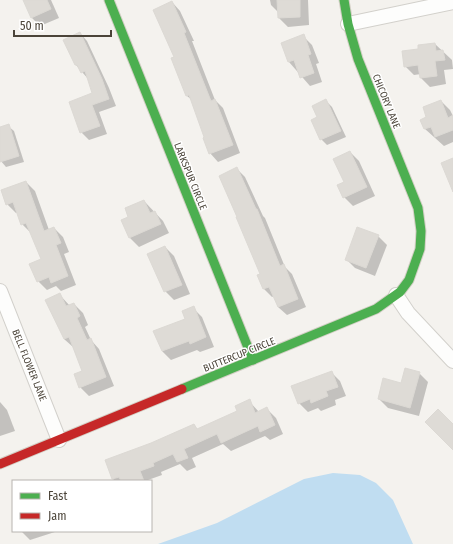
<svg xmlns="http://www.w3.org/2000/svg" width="453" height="544" font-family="'Fira Sans Condensed',sans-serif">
<rect width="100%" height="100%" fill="#f4f2ee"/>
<path fill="#c0ddf1" d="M333,473L360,475L376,483L393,500L413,544H158L217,523L304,479Z"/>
<g fill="#0003">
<path d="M24,0H51L59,18L40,26L32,18Z"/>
<path d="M270,0H308L309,25L288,27L279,18V13L271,5Z"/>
<path d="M172,2L180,11L194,41H192L215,100L223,108L240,153L218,162L210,153L205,138L192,100L187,96L173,58L175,57Z"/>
<path d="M80,33L87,41L109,88L116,106L99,112L107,134L89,140L81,132L94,94L89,80L76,65Z"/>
<path d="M303,36L312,45L319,63L316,64L322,82L310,86L289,62L282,43Z"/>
<path d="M435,44L452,60L453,69L444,70L446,84L430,87L421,78V74L414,75L405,66L420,50Z"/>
<path d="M326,101L332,107L346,137L327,145L321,139L318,117Z"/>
<path d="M441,101L450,110L453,116V142L444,146L425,129L422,120L428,118Z"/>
<path d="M8,126L14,131L24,162L6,167L0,160V128Z"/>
<path d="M350,152L359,161L375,196L353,206L344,197L345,183Z"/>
<path d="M237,169L245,177L263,216L265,218L285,267L292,274L306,307L287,315L278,307L274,296L272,297L264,289L259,276L261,275Z"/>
<path d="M26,182L35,191L49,230L54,228L63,237L69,252L64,254L76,285L61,291L56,286L47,290L38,281L42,259L31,233L22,224L18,213H16L7,204Z"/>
<path d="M144,201L163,221L169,233L139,247L130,238V218Z"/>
<path d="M378,236L387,245L375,276L355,268L346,259Z"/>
<path d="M165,247L174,256L190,294L174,300L165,291Z"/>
<path d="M59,294L70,306L74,304L83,313L88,325L85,327L91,340L99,349L114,386L89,396L80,387L83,371L73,347L64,339Z"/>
<path d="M193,308L202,317L214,347L200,352L197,350L171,360L162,351L186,319Z"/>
<path d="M331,372L340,381L346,396L335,400L336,405L321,411L318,408L308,412L299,403Z"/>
<path d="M419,373L428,382L419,416L388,408L379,399Z"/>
<path d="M249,401L259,412L267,409L276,418L283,434L270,440L265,436L231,451L223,444L192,458L196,467L187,471L180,464L161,472L162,475L148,480L149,481H115L113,479L151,444L194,425L198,430L238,412Z"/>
<path d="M0,402L7,410L15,431L0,436Z"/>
<path d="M21,531H58L30,540Z"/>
</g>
<g fill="#dedbd6" stroke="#dcd9d4">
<path d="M23,0H47L51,9L31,18Z"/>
<path d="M277,0H300V17L278,18Z"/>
<path d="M172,1L186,32L184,33L211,101L215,99L233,145L209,154L203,138L204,137L189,95L186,96L171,58L174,57L153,10Z"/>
<path d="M80,32L102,79L109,99L92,105L100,126L80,133L69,102L92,93L85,71L81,73L77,65H75L63,40Z"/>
<path d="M304,34L311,54L308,55L314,73L300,78L294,60L288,62L281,43Z"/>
<path d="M435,43L436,51L443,50L445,60L435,61L437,76L420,78L418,65L404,67L402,51L418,49V45Z"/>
<path d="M326,99L341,131L320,140L311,120L317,117L312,106Z"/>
<path d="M441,100L448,118L453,115V130L435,137L431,127L424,129L420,120L426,117L423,107Z"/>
<path d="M9,124L19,156L0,162V127Z"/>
<path d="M350,151L367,187L343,198L337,185L344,182L333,159Z"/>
<path d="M453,158V192L441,163Z"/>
<path d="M237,167L256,209H257L280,266L284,264L298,299L278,307L269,287L263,289L257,275L260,274L236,217H237L219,176Z"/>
<path d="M26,181L44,231L54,227L61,243L56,245L68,276L51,283L49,277L37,282L29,264L41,259L26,223L21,225L13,202L6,205L1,190Z"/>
<path d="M144,200L150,213L155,211L161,224L129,238L121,220L128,217L125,208Z"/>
<path d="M357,227L379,235L366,268L345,260Z"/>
<path d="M165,246L182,285L164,292L147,254Z"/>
<path d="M60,293L66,306L74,303L80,316L77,318L87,340L91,338L106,377L79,388L74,374L82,371L69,337L64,339L45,300Z"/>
<path d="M194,306L206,337L190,344L189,341L162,351L153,331L185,319L182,311Z"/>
<path d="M405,368L420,372L410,408L378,399L383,378L401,383Z"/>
<path d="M332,371L338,387L326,391L328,396L311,403L310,399L298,404L291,386Z"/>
<path d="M250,399L255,413L267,407L275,425L260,432L258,426L221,443L217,434L184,449L188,458L177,462L173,454L153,463L154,466L140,471L144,481H121L119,477L112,479L105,460L151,443L194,424L197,429L237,411L235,406Z"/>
<path d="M438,409L453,424V450L425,422Z"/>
</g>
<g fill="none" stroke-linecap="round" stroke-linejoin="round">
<g stroke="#d2d0cb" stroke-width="16">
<g id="street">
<path d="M348,24L453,2"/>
<path d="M0,291L59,440"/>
<path d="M396,295L408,313L453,361"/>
</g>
</g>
<g stroke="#d3cfc5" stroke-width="11">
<g id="fast">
<path d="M109,0L253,360"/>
<path d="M182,389L376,309L400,292L409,280L420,249L421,231L418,208L358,59L348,24L344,0"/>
</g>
</g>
<g stroke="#d3cfc5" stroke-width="11">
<path id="jam" d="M0,464L182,389"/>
</g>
<use href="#street" stroke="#fdfdfc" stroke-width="14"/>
<use href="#fast" stroke="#4caf50" stroke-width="9"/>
<use href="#jam" stroke="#c62828" stroke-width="9"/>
</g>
<g text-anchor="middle" stroke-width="3" stroke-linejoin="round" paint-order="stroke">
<g font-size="10" fill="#4b4439" stroke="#fff">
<text transform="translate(387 101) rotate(68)" y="4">CHICORY LANE</text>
<text transform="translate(191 176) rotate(68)" y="4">LARKSPUR CIRCLE</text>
<text transform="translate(239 354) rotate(-22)" y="4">BUTTERCUP CIRCLE</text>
<text transform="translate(30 365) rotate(68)" y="4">BELL FLOWER LANE</text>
</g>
</g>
<rect x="12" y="480" width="140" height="52" fill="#ffffff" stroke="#b7b4b0"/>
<rect x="20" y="493" width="20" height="6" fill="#4caf50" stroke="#b7b4b0"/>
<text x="48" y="500" font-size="12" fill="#4b4439">Fast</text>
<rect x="20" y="513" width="20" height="6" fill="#c62828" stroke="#b7b4b0"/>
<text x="48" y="520" font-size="12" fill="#4b4439">Jam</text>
<path d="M14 30v6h97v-6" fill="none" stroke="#4b4439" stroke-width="2"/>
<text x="20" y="30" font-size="12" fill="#4b4439" stroke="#ffffff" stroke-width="3" paint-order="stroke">50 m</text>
</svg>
